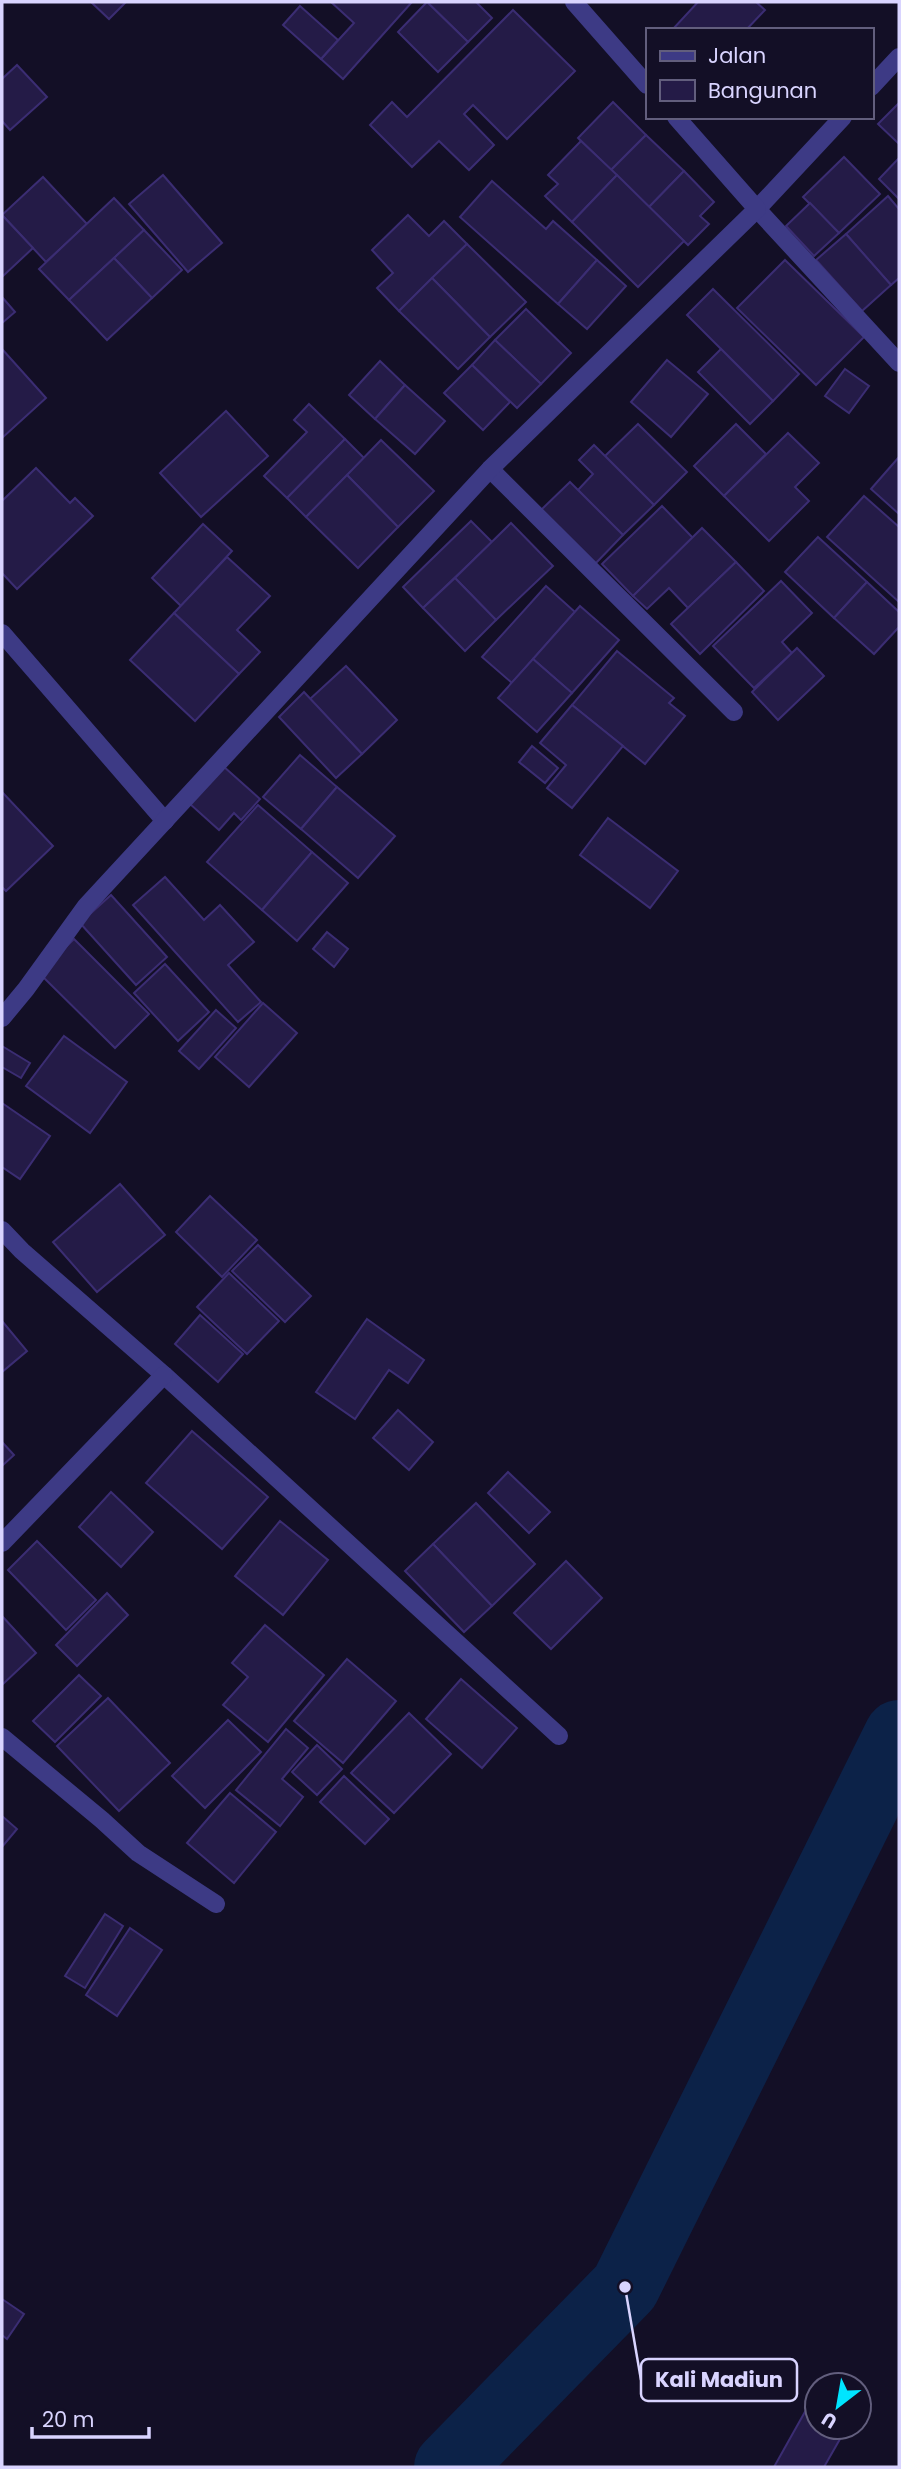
<svg xmlns="http://www.w3.org/2000/svg" width="901" height="2469" font-family="Poppins,sans-serif">
<rect width="100%" height="100%" fill="#130f26"/>
<g fill="none" stroke-linecap="round" stroke-linejoin="round">
<path stroke="#0c2248" stroke-width="70" d="M449,2467L625,2287L899,1735"/>
</g>
<g fill="#241b47" stroke="#3b2d73" stroke-width="2">
<path d="M91,2H126L109,19Z"/>
<path d="M331,2H412L343,79L321,59L354,23Z"/>
<path d="M427,2H476L492,18L468,42Z"/>
<path d="M427,2L468,42L438,72L398,32Z"/>
<path d="M698,2H756L765,10L746,30H672Z"/>
<path d="M300,6L338,40L321,59L283,25Z"/>
<path d="M513,10L575,71L507,139L473,105L464,114L494,145L469,170L439,141L412,167L370,125L392,102L407,117Z"/>
<path d="M17,65L47,97L10,130L2,121V79Z"/>
<path d="M613,102L646,135L611,170L578,138Z"/>
<path d="M899,103V144L878,124Z"/>
<path d="M646,135L684,171L649,207L611,170Z"/>
<path d="M581,141L617,175L572,222L545,196L558,184L548,175Z"/>
<path d="M844,157L880,194L839,233L803,197Z"/>
<path d="M899,158V199L879,179Z"/>
<path d="M684,171L714,202L700,216L709,224L688,245L649,207Z"/>
<path d="M163,175L222,243L188,272L129,204Z"/>
<path d="M617,175L684,241L638,287L572,222Z"/>
<path d="M43,177L87,224L46,262L2,215Z"/>
<path d="M492,181L546,229L553,221L597,260L558,304L460,217Z"/>
<path d="M888,196L899,209V278L891,285L846,234Z"/>
<path d="M114,198L144,230L69,300L39,269Z"/>
<path d="M810,203L839,233L814,256L786,226Z"/>
<path d="M2,215L33,248L2,277Z"/>
<path d="M408,215L429,236L444,221L467,244L399,311L377,288L393,273L372,250Z"/>
<path d="M144,230L182,270L152,298L114,258Z"/>
<path d="M846,234L891,285L862,311L816,260Z"/>
<path d="M467,244L526,302L490,337L432,278Z"/>
<path d="M114,258L152,298L107,340L69,300Z"/>
<path d="M597,260L626,286L587,329L558,304Z"/>
<path d="M785,260L864,337L816,385L737,308Z"/>
<path d="M432,278L490,337L458,369L399,311Z"/>
<path d="M713,289L799,374L773,401L687,315Z"/>
<path d="M2,297L15,312L2,323Z"/>
<path d="M526,309L571,353L541,384L495,340Z"/>
<path d="M495,340L541,384L517,408L472,365Z"/>
<path d="M2,349L46,398L2,438Z"/>
<path d="M721,349L773,401L750,424L698,372Z"/>
<path d="M667,360L708,394L671,437L631,402Z"/>
<path d="M380,361L405,385L375,419L349,395Z"/>
<path d="M472,365L510,402L483,430L444,393Z"/>
<path d="M845,369L869,386L849,413L825,396Z"/>
<path d="M405,385L445,421L415,454L375,419Z"/>
<path d="M309,404L345,439L287,498L264,476L307,432L294,420Z"/>
<path d="M226,411L268,456L201,517L160,473Z"/>
<path d="M638,424L687,472L654,505L605,456Z"/>
<path d="M736,424L766,454L724,496L694,466Z"/>
<path d="M788,433L819,463L795,487L809,501L769,541L724,496Z"/>
<path d="M345,439L364,458L306,517L287,498Z"/>
<path d="M381,440L434,491L398,527L347,475Z"/>
<path d="M594,445L654,505L623,535L578,490L593,474L579,460Z"/>
<path d="M899,457V514L871,489Z"/>
<path d="M36,468L70,503L75,498L93,516L17,589L2,573V501Z"/>
<path d="M347,475L398,527L358,568L306,517Z"/>
<path d="M570,482L623,535L595,564L541,510Z"/>
<path d="M864,496L899,527V602L827,537Z"/>
<path d="M662,506L693,538L633,596L602,564Z"/>
<path d="M471,521L492,542L423,608L403,587Z"/>
<path d="M511,523L553,566L496,620L455,578Z"/>
<path d="M203,524L232,551L181,606L152,578Z"/>
<path d="M702,528L736,562L688,608L669,588L647,609L633,596Z"/>
<path d="M818,537L867,582L834,618L785,572Z"/>
<path d="M227,557L270,596L237,630L260,652L239,674L174,613Z"/>
<path d="M736,562L764,591L700,654L671,624Z"/>
<path d="M455,578L496,620L465,651L423,608Z"/>
<path d="M781,581L812,613L782,642L792,653L754,688L713,646Z"/>
<path d="M867,582L899,612V627L874,654L834,618Z"/>
<path d="M546,586L575,612L512,683L482,657Z"/>
<path d="M580,606L619,640L572,693L533,659Z"/>
<path d="M174,613L239,674L195,721L130,660Z"/>
<path d="M797,648L824,676L778,720L752,692Z"/>
<path d="M617,651L674,698L669,703L685,716L645,764L572,705Z"/>
<path d="M533,659L572,693L537,732L498,698Z"/>
<path d="M346,666L397,720L362,754L310,699Z"/>
<path d="M304,692L362,754L336,778L279,717Z"/>
<path d="M572,705L623,746L572,808L547,788L566,765L540,743Z"/>
<path d="M532,746L558,768L545,783L519,762Z"/>
<path d="M300,755L337,787L301,829L263,797Z"/>
<path d="M223,766L260,799L241,820L234,813L219,830L190,804Z"/>
<path d="M337,787L395,836L358,878L301,829Z"/>
<path d="M2,792L53,846L6,891L2,887Z"/>
<path d="M258,805L312,852L262,910L207,862Z"/>
<path d="M608,818L678,871L650,908L580,855Z"/>
<path d="M312,852L348,883L297,941L262,910Z"/>
<path d="M165,877L204,920L220,905L254,942L228,965L261,1002L238,1022L133,905Z"/>
<path d="M111,895L167,957L136,985L80,923Z"/>
<path d="M327,932L348,949L334,967L313,949Z"/>
<path d="M74,939L149,1014L115,1048L39,973Z"/>
<path d="M165,964L209,1012L178,1041L134,993Z"/>
<path d="M263,1003L297,1033L249,1087L215,1057Z"/>
<path d="M216,1010L236,1028L199,1069L179,1051Z"/>
<path d="M64,1036L127,1082L90,1133L26,1086Z"/>
<path d="M2,1046L30,1063L21,1078L2,1067Z"/>
<path d="M2,1103L50,1136L20,1179L2,1167Z"/>
<path d="M120,1184L165,1235L97,1292L53,1242Z"/>
<path d="M210,1196L257,1240L222,1277L176,1232Z"/>
<path d="M258,1245L311,1296L285,1322L232,1271Z"/>
<path d="M229,1273L279,1321L247,1354L197,1307Z"/>
<path d="M200,1315L243,1354L218,1382L175,1344Z"/>
<path d="M367,1319L424,1360L408,1383L389,1370L355,1419L316,1392Z"/>
<path d="M2,1321L27,1351L2,1372Z"/>
<path d="M398,1410L433,1442L409,1470L373,1438Z"/>
<path d="M192,1431L268,1497L222,1549L146,1483Z"/>
<path d="M2,1442L14,1455L2,1466Z"/>
<path d="M508,1472L550,1512L529,1533L488,1493Z"/>
<path d="M111,1492L153,1532L121,1567L79,1527Z"/>
<path d="M476,1503L535,1564L492,1606L433,1544Z"/>
<path d="M280,1521L328,1560L283,1615L235,1576Z"/>
<path d="M37,1541L96,1600L66,1630L8,1570Z"/>
<path d="M433,1544L492,1606L464,1632L405,1571Z"/>
<path d="M566,1561L602,1598L551,1649L514,1613Z"/>
<path d="M107,1593L128,1615L77,1666L56,1645Z"/>
<path d="M2,1616L36,1653L2,1685Z"/>
<path d="M265,1625L324,1675L268,1742L223,1705L248,1677L232,1663Z"/>
<path d="M347,1659L396,1701L343,1763L294,1721Z"/>
<path d="M79,1675L101,1696L55,1742L33,1721Z"/>
<path d="M461,1679L517,1728L482,1768L426,1719Z"/>
<path d="M108,1698L170,1763L119,1811L57,1746Z"/>
<path d="M409,1713L451,1754L394,1813L351,1773Z"/>
<path d="M228,1720L261,1752L205,1808L172,1776Z"/>
<path d="M286,1729L308,1748L282,1779L303,1797L280,1826L236,1790Z"/>
<path d="M317,1745L342,1769L317,1795L292,1772Z"/>
<path d="M344,1776L389,1819L365,1844L320,1802Z"/>
<path d="M230,1793L276,1832L234,1883L187,1843Z"/>
<path d="M2,1816L17,1829L2,1847Z"/>
<path d="M105,1914L123,1926L85,1988L65,1976Z"/>
<path d="M130,1928L162,1950L117,2016L86,1995Z"/>
<path d="M2,2299L24,2314L7,2339L2,2335Z"/>
<path d="M806,2410L817,2417V2427H836L844,2432L824,2467H774Z"/>
</g>
<g fill="none" stroke-linecap="round" stroke-linejoin="round">
<g stroke="#3d3a85" stroke-width="18">
<path d="M871,87L899,57"/>
<path d="M843,117L757,209L899,363"/>
<path d="M490,469L734,712"/>
<path d="M2,633L165,821"/>
<path d="M2,1230L22,1251L164,1375L559,1736"/>
<path d="M2,1543L164,1375"/>
<path d="M2,1737L102,1820L138,1853L216,1904"/>
</g>
<g stroke="#3d3a85" stroke-width="18">
<path d="M574,2L647,85"/>
<path d="M2,1018L26,989L86,906L490,469L757,209L676,117"/>
</g>
</g>
<path fill="none" stroke="#d9d4ff" stroke-width="2.5" d="M625 2287L641 2380"/>
<circle fill="#d9d4ff" stroke="#130f26" stroke-width="2.5" cx="625" cy="2287" r="7"/>
<rect fill="#130f26" stroke="#d9d4ff" stroke-width="2.5" x="641" y="2359" width="156" height="42" rx="7"/>
<g font-size="21" text-anchor="middle" font-weight="bold" fill="#d9d4ff">
<text x="719" y="2387">Kali Madiun</text>
</g>
<rect width="901" height="2469" fill="none" stroke="#d9d4ff" stroke-width="7"/>
<rect x="646" y="28" width="228" height="91" fill="#130f26" stroke="#625e7d" stroke-width="2"/>
<rect x="660" y="51" width="35" height="10" fill="#3d3a85" stroke="#625e7d" stroke-width="2"/>
<text x="708" y="63" font-size="21" fill="#d9d4ff">Jalan</text>
<rect x="660" y="80" width="35" height="21" fill="#241b47" stroke="#625e7d" stroke-width="2"/>
<text x="708" y="98" font-size="21" fill="#d9d4ff">Bangunan</text>
<g transform="translate(838 2406) rotate(211)"><circle r="33" fill="#130f26" stroke="#625e7d" stroke-width="2"/>
<path d="M0-5L12 26L0 18L-12 26Z" fill="#00e5ff"/>
<text y="-10" font-size="19" font-weight="bold" text-anchor="middle" fill="#d9d4ff">U</text>
</g>
<path d="M32 2427v10h117v-10" fill="none" stroke="#d9d4ff" stroke-width="3.5"/>
<text x="42" y="2427" font-size="21" fill="#d9d4ff" stroke="#130f26" stroke-width="5" paint-order="stroke">20 m</text>
</svg>
